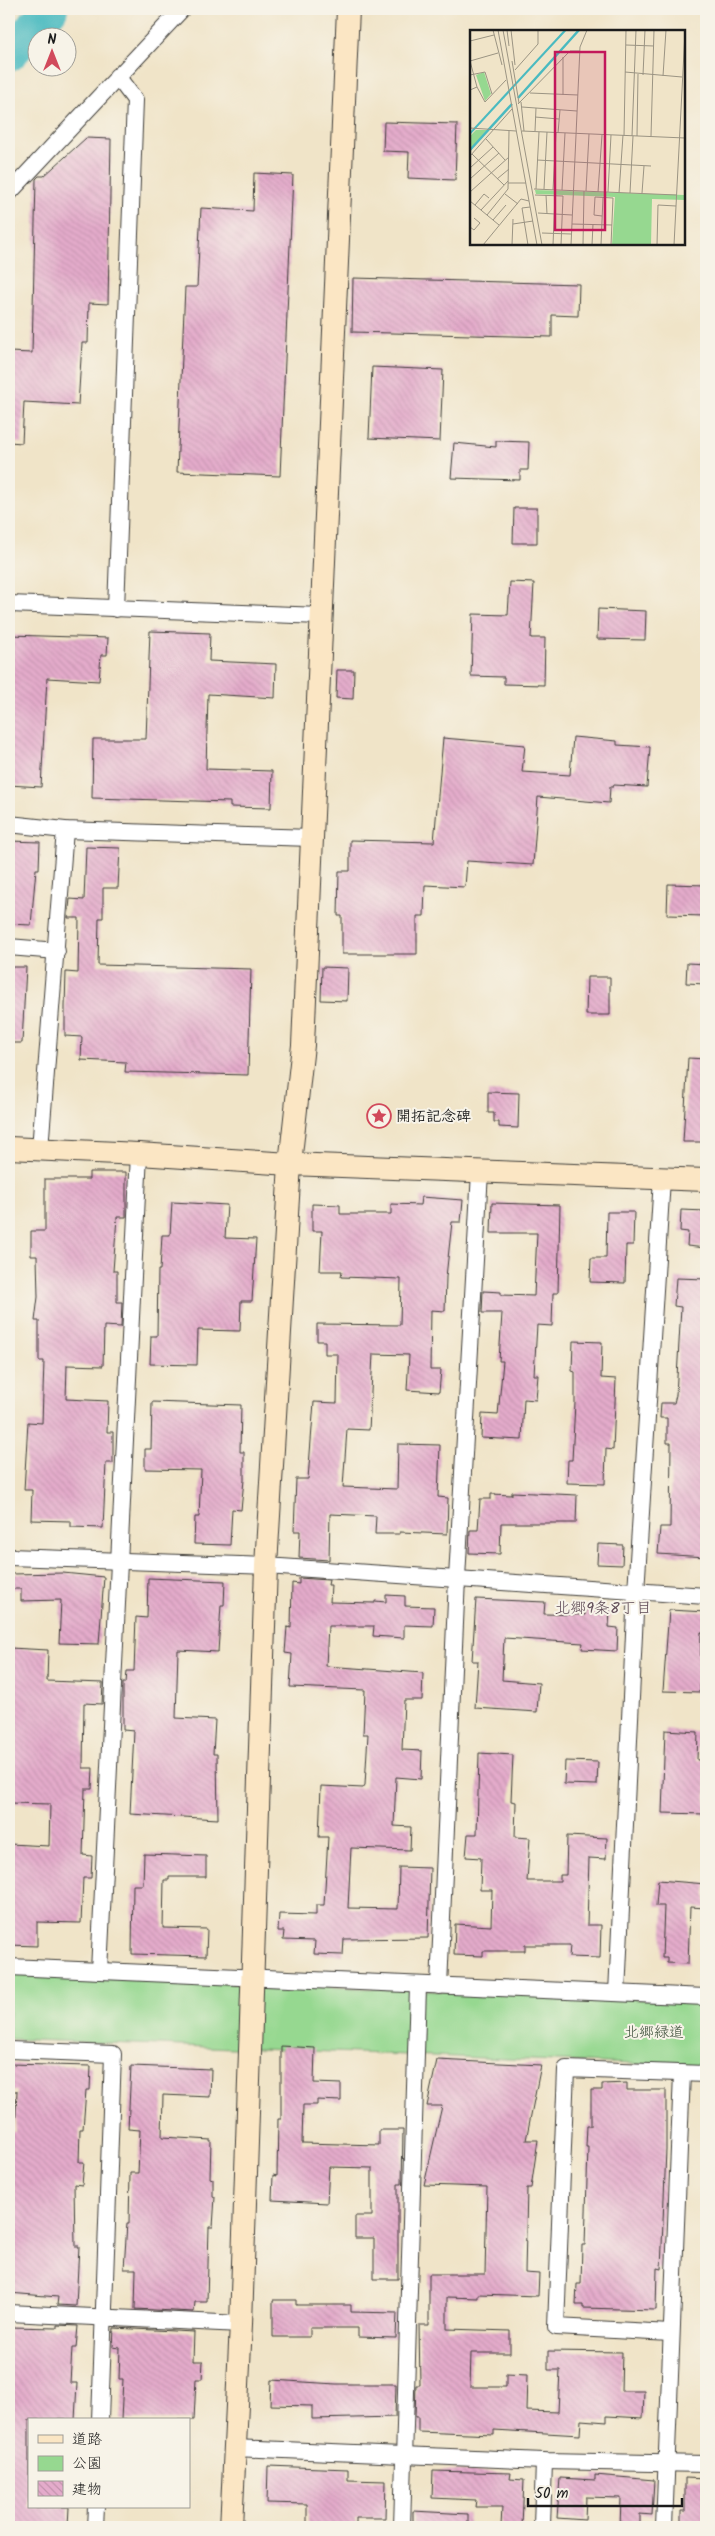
<svg xmlns="http://www.w3.org/2000/svg" width="715" height="2536" font-family="Kalam,'Klee One',sans-serif">
<defs>
<pattern id="building-back-hatch" width="6" height="6" patternUnits="userSpaceOnUse" patternTransform="scale(1.25)"><rect width="6" height="6" fill="#e4abcb"/><path d="M-1 5l2 2M0 0l6 6M5-1l2 2" fill="none" stroke="#c393ae"/></pattern>
</defs>
<rect width="100%" height="100%" fill="#f7f3e8"/>
<filter id="ink" filterUnits="userSpaceOnUse"><feTurbulence type="fractalNoise" baseFrequency=".02" numOctaves="2"/><feDisplacementMap in="SourceGraphic" scale="10" xChannelSelector="R" yChannelSelector="G"/><feConvolveMatrix kernelMatrix="1 2 1 2 8 2 1 2 1" color-interpolation-filters="sRGB"/></filter>
<filter id="wash" filterUnits="userSpaceOnUse"><feTurbulence type="fractalNoise" baseFrequency=".0096" numOctaves="4" result="noise"/><feDisplacementMap in="SourceGraphic" scale="20" xChannelSelector="R" yChannelSelector="G"/><feGaussianBlur stdDeviation="1.12" result="paint"/><feColorMatrix in="noise" values="0 0 0 0 0 0 0 0 0 0 0 0 0 0 0 0 0 1.4 0 .05"/><feComposite in="paint" operator="in"/></filter>
<g filter="url(#wash)">
<rect width="100%" height="100%" fill="#f0e4c8"/>
<path fill="#96d890" stroke="#597a56" d="M9,1974L706,2002V2067L9,2039Z"/>
<g fill="none" stroke-linecap="round" stroke-linejoin="round">
<path stroke="#4abac0" stroke-width="36" d="M9,54L50,9"/>
</g>
<g id="blocks">
<g fill="url(#building-back-hatch)">
<path d="M384,122L457,124L455,180L408,178L409,152L383,151Z"/>
<path d="M86,138L111,139L108,304L89,303L88,343H82L78,405L24,402L22,443L9,442V352L32,353L36,179L39,176H44Z"/>
<path d="M254,173L293,175L280,476L177,472L185,287H197L201,208L253,211Z"/>
<path d="M353,278L579,284L578,316L552,315V337L352,332Z"/>
<path d="M372,367L443,370L440,441L369,438Z"/>
<path d="M496,441L529,442L528,470H520V480L451,478L454,443L496,447Z"/>
<path d="M514,508H537V543H513Z"/>
<path d="M510,582L534,583L531,638H545L544,685L504,684V677L471,676L473,614L508,615Z"/>
<path d="M598,609L646,611L645,640L597,639Z"/>
<path d="M150,631L210,633L209,661L276,664L275,698L208,694L207,730L206,769L272,771L271,808L230,807V802L92,798L93,739H146Z"/>
<path d="M9,635L108,638L107,655H101L99,681L47,678L41,787L9,785Z"/>
<path d="M337,670H354L353,699L336,698Z"/>
<path d="M573,737L617,741V745L650,747L647,787L614,785L613,787H610L609,803L538,797L533,865L467,861L465,887L425,885L424,916H417V954H342V916H338L339,871H350V840L434,842L443,738L525,745L522,772L570,775Z"/>
<path d="M9,841L40,842L39,869H36L31,925L9,924L12,868L9,867Z"/>
<path d="M86,847L120,848L118,888H103V918H99L98,965L251,969L248,1075L125,1072L126,1062L81,1060L82,1037L65,1036V1007L66,972L78,973L79,918H68L70,899L84,900Z"/>
<path d="M668,884L706,885V916L667,915Z"/>
<path d="M687,963L706,964V984L686,983Z"/>
<path d="M9,967H26L22,1043H9Z"/>
<path d="M322,967L348,968L347,1001L321,1000Z"/>
<path d="M587,977H610V1015H586Z"/>
<path d="M688,1058L706,1059V1142H683Z"/>
<path d="M488,1092L519,1093L518,1128L499,1127V1122H494V1113H488Z"/>
<path d="M89,1172H126V1217H117L113,1271H117V1302H122L121,1327L104,1326L103,1366L67,1365L66,1399L108,1401L107,1432H113V1463H106L103,1528L71,1527V1521L31,1520L32,1490H24L28,1422L42,1423L44,1361H39V1321H35L38,1297L37,1256H31V1231H45V1179H89Z"/>
<path d="M421,1197L463,1200L461,1222H452L446,1277L445,1311L431,1310L430,1370H441L439,1392L407,1390L409,1355L373,1354L369,1430L347,1429L343,1487L397,1489L398,1444L440,1445L438,1497L448,1498L447,1534L400,1532V1534H375L376,1516L330,1514L329,1560L299,1558L300,1531H294L296,1479H308L314,1402L337,1403L338,1354H325V1341H317V1324L400,1325L401,1279L341,1277L342,1271H320L322,1231H312V1204L340,1205V1214H391V1204L420,1205Z"/>
<path d="M172,1202L227,1205L225,1238L256,1239L252,1301H241L240,1331L198,1330L197,1365L150,1364L151,1336H157L158,1270H160L162,1235H170Z"/>
<path d="M492,1203L560,1205L558,1293H553L552,1326L537,1325L534,1375H538L536,1400L524,1399L522,1440L481,1438L482,1414L498,1415L503,1361H499L502,1313H482L483,1291L501,1292V1295L534,1296L537,1233H491Z"/>
<path d="M681,1210L706,1211V1248L687,1246L688,1232L680,1231Z"/>
<path d="M607,1212H634L633,1245H626L625,1283L590,1282L591,1258H606Z"/>
<path d="M676,1278L706,1279V1557L658,1554L660,1527H670L671,1443H667V1418H660L661,1403H674L676,1395L681,1307L674,1306Z"/>
<path d="M573,1341L602,1342L601,1378L616,1379L613,1450L606,1449L605,1484L567,1483L568,1460H572L575,1403V1372L572,1371Z"/>
<path d="M152,1402L241,1405L240,1452H244V1480L241,1510L232,1509L230,1545L194,1544L195,1517H199L201,1470L145,1469V1449H151Z"/>
<path d="M512,1492L577,1495L576,1523H501L500,1554L469,1553L470,1530H478L480,1499H491V1494L512,1495Z"/>
<path d="M598,1544L623,1545L622,1565L597,1564Z"/>
<path d="M63,1573L104,1577L99,1644L59,1643L61,1600L21,1601V1589H11V1574Z"/>
<path d="M148,1578L225,1581L224,1605H221L218,1652L178,1650L176,1718L215,1720L213,1754H217L218,1819L130,1814L134,1731L123,1730V1683H126L127,1671H134L136,1617L147,1618Z"/>
<path d="M299,1578L329,1580L328,1585H331L330,1602L375,1603V1601L386,1602V1595L405,1596V1606L434,1607L433,1626L404,1625V1638L373,1636L374,1626H328L326,1666L423,1673L422,1700H404L402,1750L422,1751L421,1779L396,1777L394,1826L411,1827L410,1850L351,1848L348,1908L398,1909L399,1867L430,1868L428,1938L344,1939L343,1955L314,1954L315,1941L283,1940L284,1931H278L279,1914L316,1915V1905H324L328,1837H319L321,1786L363,1788L365,1785L368,1734H363L365,1690L290,1687L292,1654L285,1653L287,1627L291,1628L292,1583L299,1584Z"/>
<path d="M476,1599L545,1602L544,1614L585,1615V1609L610,1610L609,1627L618,1628L617,1651L582,1649L583,1643L504,1638L502,1680L539,1683L537,1712L475,1708L478,1661H472Z"/>
<path d="M669,1610L706,1612L705,1633L701,1632L700,1692L663,1691Z"/>
<path d="M10,1648L48,1650L47,1681L103,1683L102,1704L84,1703L83,1768H93L92,1789H85L83,1855L92,1856L91,1878H83L81,1923L37,1922V1946L9,1945L12,1871H9V1844L49,1846L50,1804L10,1803L9,1759V1748L12,1749V1677H9Z"/>
<path d="M665,1730L698,1732L697,1760H706V1814L662,1813Z"/>
<path d="M479,1753L513,1755L511,1801L516,1802L515,1837L530,1838L527,1881H560V1875H566L567,1836L607,1838L606,1859L589,1858L587,1925H601L600,1958L569,1957L570,1945H525V1951H483V1956L454,1955L455,1924L491,1926L492,1890H480L481,1858L466,1857L468,1834H477Z"/>
<path d="M565,1761L598,1762L597,1785L564,1784Z"/>
<path d="M144,1854L206,1856V1877H169V1880H164L163,1928L207,1929L206,1956L132,1954L133,1885H143Z"/>
<path d="M658,1880L706,1884V1908L690,1907L688,1964L667,1963V1958H662L664,1906H656Z"/>
<path d="M281,2046L315,2048L314,2083L341,2084V2101L317,2100V2105H303L302,2143L379,2145V2130H403L402,2184H398V2279H374V2238H355V2216H372V2168L329,2167L327,2203L272,2200L273,2175L277,2176L278,2119H281Z"/>
<path d="M437,2060L541,2065L526,2140H538L531,2188H527L525,2273L539,2274L538,2296L478,2294V2298L447,2297V2329L510,2331V2353H471L470,2387H506V2374L527,2375L526,2411L558,2412L560,2370H548V2351L622,2352L621,2391H644L643,2418L607,2416V2422L581,2420L580,2435L494,2430V2435L418,2432V2417H415L416,2385H420L419,2325H429V2274H485L487,2187L424,2185L442,2106H427Z"/>
<path d="M9,2064L91,2066L90,2090H86L83,2129H80L79,2162H84L82,2185L74,2184L75,2246H79L76,2306L57,2305L58,2297L9,2293V2131L15,2132L17,2091H9Z"/>
<path d="M131,2066L211,2069L210,2097L163,2095L162,2137L211,2140L210,2178L213,2179V2196L215,2197L213,2227H209L207,2302H195L194,2312L135,2309L136,2269H124L127,2223H129L130,2173H138L140,2130L128,2129Z"/>
<path d="M627,2083V2090H666V2150L661,2269L657,2268L656,2310L583,2308V2305H576L577,2284H581L582,2245H585L588,2147H586L587,2126H591V2090H602V2084Z"/>
<path d="M273,2300H296V2305H351V2312L397,2313L396,2338L358,2337V2328H310V2337H273Z"/>
<path d="M57,2325L78,2326L76,2348H72L70,2383H77L75,2420H29V2507H69L68,2527H9V2327L57,2328Z"/>
<path d="M114,2328L194,2332L193,2361H203L202,2379H196L194,2420H121L123,2379H119L120,2348L113,2347Z"/>
<path d="M271,2380L336,2384H396L395,2417L312,2419V2406L270,2405Z"/>
<path d="M268,2466L348,2469V2480L386,2481L385,2518H356V2526L307,2525V2504L267,2503Z"/>
<path d="M433,2471L511,2473L510,2479L524,2480L522,2526H501L502,2507H475L476,2500L432,2498Z"/>
<path d="M595,2475L654,2480L652,2515L640,2514V2527H620L621,2498L586,2497L585,2520L557,2518L560,2478L595,2480Z"/>
<path d="M685,2478L706,2479V2527H681V2511H685Z"/>
<path d="M413,2511L468,2514V2527H413Z"/>
</g>
</g>
</g>
<g filter="url(#ink)">
<use href="#blocks" fill-opacity="0" stroke="#3c3a36" stroke-width="1"/>
<g fill="none" stroke-linecap="round" stroke-linejoin="round">
<g stroke="#3c3a36" stroke-width="18">
<g id="street">
<path d="M9,193L182,9"/>
<path d="M9,604L321,616"/>
<path d="M116,609L135,100L117,76"/>
<path d="M9,824L65,830L312,838"/>
<path d="M9,947L57,951"/>
<path d="M40,1149L65,830"/>
<path d="M9,1557L266,1566L706,1596"/>
<path d="M9,1967L706,1997"/>
<path d="M99,1971L139,1154"/>
<path d="M439,1986L457,1578L480,1172"/>
<path d="M617,1993L636,1592L662,1179"/>
<path d="M9,2050L113,2054L100,2420"/>
<path d="M9,2313L241,2324"/>
<path d="M671,2333L556,2327L566,2069L706,2074"/>
<path d="M234,2448L544,2461L706,2464"/>
<path d="M95,2527L96,2507"/>
<path d="M402,2527L418,1986"/>
<path d="M542,2527L544,2461"/>
<path d="M664,2527L682,2073"/>
</g>
</g>
<g stroke="#3c3a36" stroke-width="24">
<g id="secondary">
<path d="M9,1148L139,1154L290,1164L706,1180"/>
<path d="M231,2527L241,2324L266,1566L290,1164L303,1045L348,9"/>
</g>
</g>
<use href="#street" stroke="#fff" stroke-width="16"/>
<use href="#secondary" stroke="#fbe6c4" stroke-width="22"/>
</g>
</g>
<defs>
<g id="sight-ring" transform="scale(1.25)"><circle r="9.5" fill="#f7f3e8" stroke="#d1495b" stroke-width="1.5"/><path d="M0-6L1.8-2.2L6-1.7L2.9 1.2L3.7 5.4L0 3.3L-3.7 5.4L-2.9 1.2L-6-1.7L-1.8-2.2Z" fill="#d1495b"/></g>
</defs>
<g fill-rule="evenodd">
<use href="#sight-ring" x="379" y="1116"/>
</g>
<g text-anchor="middle" stroke-width="4" stroke-linejoin="round" paint-order="stroke">
<g font-size="15" font-weight="bold" fill="#1c1c1c" stroke="#f7f3e8" text-anchor="start">
<text x="396" y="1121">開拓記念碑</text>
</g>
<g font-size="15" fill="#41543f" stroke="#f7f3e8">
<text x="654" y="2037">北郷緑道</text>
</g>
<g font-size="16" fill="#624e59" stroke="#f7f3e8">
<text x="603" y="1613">北郷9条8丁目</text>
</g>
</g>
<g transform="translate(470 30)">
<rect width="215" height="215" fill="#f0e4c8"/>
<path d="M14,42L21,64L15,71L6,45ZM6,100H17L0,119V106ZM65,160L215,165V170L182,169L181,215H142L145,167L66,164Z" fill="#96d890"/>
<path d="M94,0H97L0,105V102Z" fill="#4abac0"/>
<path fill="none" stroke="#4abac0" stroke-width="2.5" d="M48,68L109,0M0,120L42,74"/>
<path fill="none" stroke="#9b9483" stroke-width="1" d="M23,0L32,35M28,0L67,215M33,0L72,215M37,0L39,16M41,0L45,35M0,11L24,5M156,15L184,16M0,31L7,57L0,60M0,31L28,23M42,31L49,73M45,40L68,14V0M155,42L212,47M0,45L15,42L22,64M173,45L175,0M193,46L196,0M7,57L15,72L36,50M60,63L108,65M93,65V27M51,72L54,101M48,74L100,21H110M52,77L107,81M65,87L89,89M0,98L46,101M52,101L215,108M65,101L66,78M88,103L90,80M154,106L156,0M162,106L166,0M167,106L168,44M181,106L184,0M16,109L35,130M2,124L34,155M0,126L42,79M67,130L181,136M0,138L23,117M0,149L29,123M27,149L39,139M38,153H56M64,159L207,165M66,159L69,102M74,159L77,102M83,160L86,103M92,160L95,103M116,161L119,104M0,162L39,127M128,162L132,105M138,162L141,105M149,163L153,105M160,163L163,106M172,163L174,136M35,164L48,174M65,165L93,166L91,215M76,165L77,184M0,171L29,195M5,175L14,164L19,168M11,180L38,151M68,183L102,185M17,185L38,159L39,101M132,186L124,185L125,167L143,168L141,215M23,190L36,175M43,194L63,191M102,194L142,195M0,197L4,200L10,193L4,188M72,203L101,204M13,215L51,169L59,171M42,215L43,189M58,215L52,178L60,177M83,215L85,166M101,215L110,17L117,0M113,215L114,161M122,215L123,194M131,215L133,167M187,215L188,175L206,176M204,215L215,2"/>
<path fill="#c2185b" fill-opacity="0.15" stroke="#c2185b" stroke-width="2.5" d="M85,22H135V200H85Z"/>
<rect width="215" height="215" fill="none" stroke="#1c1c1c" stroke-width="2.5"/>
</g>
<rect width="715" height="2536" fill="none" stroke="#f7f3e8" stroke-width="30"/>
<rect x="28" y="2418" width="162" height="90" fill="#f7f3e8" stroke="#9f9d96"/>
<rect x="38" y="2435" width="25" height="8" fill="#fbe6c4" stroke="#9f9d96"/>
<text x="72" y="2444" font-size="15" fill="#1c1c1c">道路</text>
<rect x="38" y="2456" width="25" height="15" fill="#96d890" stroke="#9f9d96"/>
<text x="72" y="2468" font-size="15" fill="#1c1c1c">公園</text>
<rect x="38" y="2481" width="25" height="15" fill="url(#building-back-hatch)" stroke="#9f9d96"/>
<text x="72" y="2494" font-size="15" fill="#1c1c1c">建物</text>
<g transform="translate(52 52)"><circle r="24" fill="#f7f3e8" stroke="#9f9d96"/>
<path d="M0-4L9 19L0 12L-9 19Z" fill="#d1495b"/>
<text y="-8" font-size="14" font-weight="bold" text-anchor="middle" fill="#1c1c1c">N</text>
</g>
<path d="M528 2498v8h154v-8" fill="none" stroke="#1c1c1c" stroke-width="2.5"/>
<text x="535" y="2498" font-size="15" fill="#1c1c1c" stroke="#f7f3e8" stroke-width="4" paint-order="stroke">50 m</text>
</svg>
